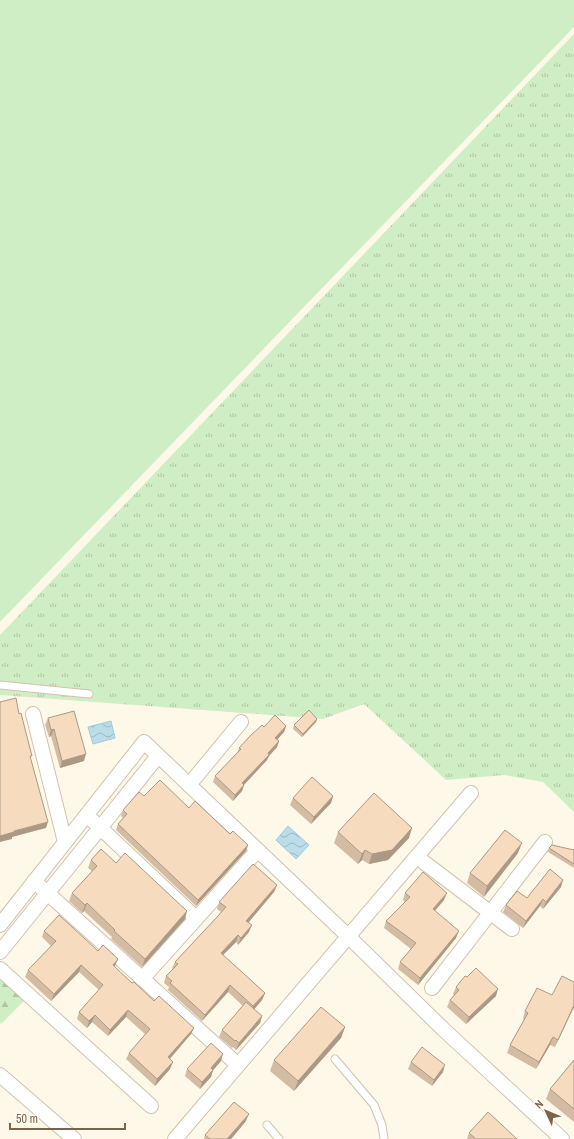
<svg xmlns="http://www.w3.org/2000/svg" width="574" height="1139" font-family="'Archivo Narrow',sans-serif">
<defs>
<pattern id="forest-firs" width="22" height="20" patternUnits="userSpaceOnUse"><rect width="22" height="20" fill="#d0eec5"/><path d="M5 1l3.5 6h-7zM16 11l3.5 6h-7z" fill="#aec4a2"/></pattern>
<pattern id="park-tufts" width="24" height="20" patternUnits="userSpaceOnUse"><rect width="24" height="20" fill="#d0eec5"/><path d="M3 7l-1-3M5 7V3M7 7l1-3M15 17l-1-3M17 17v-4M19 17l1-3" fill="none" stroke="#aec4a2"/></pattern>
<pattern id="water-waves" width="16" height="10" patternUnits="userSpaceOnUse"><rect width="16" height="10" fill="#bbddea"/><path d="M0 5q4-4 8 0t8 0" fill="none" stroke="#9db7c0"/></pattern>
</defs>
<rect width="100%" height="100%" fill="#fef8e9"/>
<path fill="#d0eec5" d="M0,0H574V27L0,622Z"/>
<path fill="url(#forest-firs)" d="M0,976L25,1000L1,1024L0,1023Z"/>
<path fill="url(#park-tufts)" d="M574,34V812L543,782L504,775L446,780L364,704L323,719L0,695V635Z"/>
<g fill="url(#water-waves)" stroke="#a0cbdd">
<path d="M111,721L115,738L93,744L88,727Z"/>
<path d="M288,826L309,845L296,859L276,840Z"/>
</g>
<g fill="none" stroke-linecap="round" stroke-linejoin="round">
<g stroke="#d2c2ad" stroke-width="9">
<g id="service">
<path d="M0,685L89,694"/>
<path d="M335,1059L374,1105L382,1125L384,1139"/>
<path d="M267,1125L279,1139"/>
</g>
</g>
<g stroke="#d2c2ad" stroke-width="16">
<g id="minor">
<path d="M33,714L65,842"/>
<path d="M189,785L241,722"/>
<path d="M93,821L196,918"/>
<path d="M417,857L512,929"/>
<path d="M34,881L238,1065"/>
<path d="M0,925L144,742L349,937L443,1029L562,1139"/>
<path d="M0,952L158,756"/>
<path d="M0,969L151,1106"/>
<path d="M142,979L257,851"/>
<path d="M432,988L545,842"/>
<path d="M0,1075L74,1139"/>
<path d="M175,1139L471,793"/>
</g>
</g>
<use href="#service" stroke="#fff" stroke-width="7"/>
<use href="#minor" stroke="#fff" stroke-width="14"/>
</g>
<g fill="#d4bca3">
<path d="M48,718L84,761L60,768L51,736L49,737L45,725Z"/>
<path d="M317,719L316,722L302,737L293,729L294,725Z"/>
<path d="M286,726L284,732L277,740L279,741L277,747L269,756L267,760L244,785L242,791L233,801L213,782L215,776L237,753L239,748L264,727Z"/>
<path d="M144,796L189,808L230,834L248,845L246,851L196,906L116,830L118,824L123,818L121,816L123,810Z"/>
<path d="M333,796L331,803L311,824L290,805L293,798Z"/>
<path d="M338,832L409,838L388,860L369,864L362,860L358,864L334,843Z"/>
<path d="M549,848L574,850V868L548,852Z"/>
<path d="M518,853L484,897L467,883L470,873Z"/>
<path d="M91,860L116,863L185,919L142,967L111,939L112,937L84,911L82,913L69,901L72,893L92,871L88,868Z"/>
<path d="M277,885L274,892L248,922L249,932L238,945L236,942L223,955L265,993L262,1000L254,1009L262,1016L260,1023L236,1050L233,1047L232,1048L219,1037L222,1030L243,1006L228,992L202,1021L168,990L169,987L164,983L166,976L173,969L172,968L175,962L217,917L221,912L217,909L219,902Z"/>
<path d="M561,887L543,909L540,906L523,928L503,912L506,905L527,898Z"/>
<path d="M405,893L444,900L435,911L456,938L418,985L398,969L400,962L411,949L384,928L386,921L405,902L403,900Z"/>
<path d="M44,931L98,951L115,966L114,967L132,983L154,1001L194,1028L191,1034L170,1059V1069L155,1086L126,1059L129,1053L145,1034L126,1017L108,1036L92,1022L87,1028L77,1019L79,1012L99,990L79,972L51,1001L25,977L28,970L51,946L42,937Z"/>
<path d="M467,977L496,996L466,1024L447,1007L450,1000L454,995L453,994L456,987Z"/>
<path d="M574,982V1009H573L555,1047L550,1045L536,1069L507,1053L510,1045L524,1020L523,1019L525,1011Z"/>
<path d="M345,1027L341,1038L294,1091L270,1071L274,1060Z"/>
<path d="M574,1060V1122L546,1099L550,1089Z"/>
<path d="M221,1061L213,1070L211,1077L200,1089L185,1076L187,1069Z"/>
<path d="M411,1062L443,1072L432,1086L408,1069Z"/>
<path d="M246,1121L231,1139H204L205,1135Z"/>
<path d="M469,1133L517,1139H467Z"/>
</g>
<g fill="#ac9985">
<path d="M317,719L316,722L302,737L303,734Z"/>
<path d="M286,726L284,732L273,744L275,738Z"/>
<path d="M54,729L51,736L49,737L51,730Z"/>
<path d="M279,741L277,747L269,756L267,760L240,789L242,783Z"/>
<path d="M86,754L84,761L60,768L62,761Z"/>
<path d="M244,785L242,791L233,801L235,795Z"/>
<path d="M333,796L331,803L311,824L314,817Z"/>
<path d="M48,822L46,828L12,837V839L0,842V836L14,831Z"/>
<path d="M412,828L409,838L388,860L369,864L372,854Z"/>
<path d="M522,843L518,853L484,897L487,886Z"/>
<path d="M248,845L246,851L196,906L198,900Z"/>
<path d="M365,850L362,860L358,864L362,854Z"/>
<path d="M563,880L561,887L543,909L546,902Z"/>
<path d="M277,885L274,892L244,928L246,921Z"/>
<path d="M447,893L444,900L430,916L433,909Z"/>
<path d="M543,899L540,906L523,928L526,921Z"/>
<path d="M87,903L84,911L82,913L85,905Z"/>
<path d="M187,911L185,919L142,967L145,959Z"/>
<path d="M252,925L249,932L238,945L241,938Z"/>
<path d="M459,931L456,938L418,985L420,978Z"/>
<path d="M238,935L236,942L218,960L221,953Z"/>
<path d="M118,959L115,966L111,972L113,965Z"/>
<path d="M81,965L79,972L51,1001L54,994Z"/>
<path d="M230,985L228,992L202,1021L205,1015Z"/>
<path d="M498,989L496,996L466,1024L469,1017Z"/>
<path d="M265,993L262,1000L251,1013L253,1006Z"/>
<path d="M574,1005L573,1009L555,1047L558,1040Z"/>
<path d="M128,1010L126,1017L108,1036L110,1030Z"/>
<path d="M95,1015L92,1022L87,1028L89,1021Z"/>
<path d="M262,1016L260,1023L236,1050L239,1043Z"/>
<path d="M345,1027L341,1038L294,1091L298,1081Z"/>
<path d="M194,1028L191,1034L165,1064L168,1057Z"/>
<path d="M553,1037L550,1045L536,1069L539,1062Z"/>
<path d="M223,1054L221,1061L209,1075L211,1068Z"/>
<path d="M173,1062L170,1069L155,1086L157,1079Z"/>
<path d="M445,1065L443,1072L432,1086L434,1080Z"/>
<path d="M213,1070L211,1077L200,1089L202,1082Z"/>
<path d="M249,1114L246,1121L231,1139H227Z"/>
</g>
<g fill="#f6dbbe" stroke="#ac9985">
<path d="M16,698L19,714L21,713L25,729L32,756H30L48,822L14,831V832L0,836V702Z"/>
<path d="M309,710L317,719L303,734L294,725Z"/>
<path d="M74,711L86,754L62,761L54,729L51,730L48,718Z"/>
<path d="M275,715L286,726L275,738L279,741L268,753L269,755L242,783L244,785L235,795L215,776L241,749L239,748L250,736L262,725L264,727Z"/>
<path d="M312,777L333,796L314,817L293,798Z"/>
<path d="M160,780L189,808L195,801L230,834L233,831L248,845L198,900L118,824L127,814L123,810L139,792L144,796Z"/>
<path d="M374,793L412,828L392,850L372,854L365,850L362,854L338,832Z"/>
<path d="M505,830L522,843L487,886L470,873Z"/>
<path d="M552,845L574,850V864L549,848Z"/>
<path d="M101,849L116,863L125,853L187,911L145,959L114,931L115,930L87,903L85,905L72,893L97,866L91,860Z"/>
<path d="M253,864L277,885L246,921L252,925L241,938L238,935L221,953L265,993L253,1006L230,985L205,1015L170,983L172,981L166,976L178,964L175,962L217,917L226,907L219,902Z"/>
<path d="M550,869L563,880L546,902L543,899L526,921L506,905L517,891L527,898Z"/>
<path d="M423,872L447,893L433,909L459,931L420,978L400,962L416,943L386,921L410,897L405,893Z"/>
<path d="M59,915L98,951L103,945L118,959L113,965L115,967L132,983L134,982L154,1001L159,996L194,1028L168,1057L173,1062L157,1079L129,1053L150,1029L128,1010L110,1030L95,1015L89,1021L79,1012L103,985L81,965L54,994L28,970L56,941L44,931Z"/>
<path d="M476,968L498,989L469,1017L450,1000L459,990L456,987L465,976L467,977Z"/>
<path d="M562,976L574,982V1005L558,1040L553,1037L539,1062L510,1045L528,1013L525,1011L537,988L552,995Z"/>
<path d="M246,1002L262,1016L239,1043L236,1040L235,1041L222,1030Z"/>
<path d="M321,1007L345,1027L298,1081L274,1060Z"/>
<path d="M211,1043L223,1054L211,1068L213,1070L202,1082L187,1069Z"/>
<path d="M422,1047L445,1065L434,1080L411,1062Z"/>
<path d="M574,1060V1109L550,1089Z"/>
<path d="M234,1102L249,1114L227,1139H210L205,1135Z"/>
<path d="M488,1112L517,1139H476L469,1133Z"/>
</g>
<g transform="translate(546 1111) rotate(314)" stroke="#fffbf1" stroke-width="3" paint-order="stroke">
<path d="M0-3L7 15L0 10L-7 15Z" fill="#7b6249"/>
<text y="-6" font-size="11" font-weight="bold" text-anchor="middle" fill="#7b6249">N</text>
</g>
<path d="M10 1123v6h115v-6" fill="none" stroke="#7b6249" stroke-width="2"/>
<text x="16" y="1123" font-size="12" fill="#7b6249" stroke="#fffbf1" stroke-width="3" paint-order="stroke">50 m</text>
</svg>
